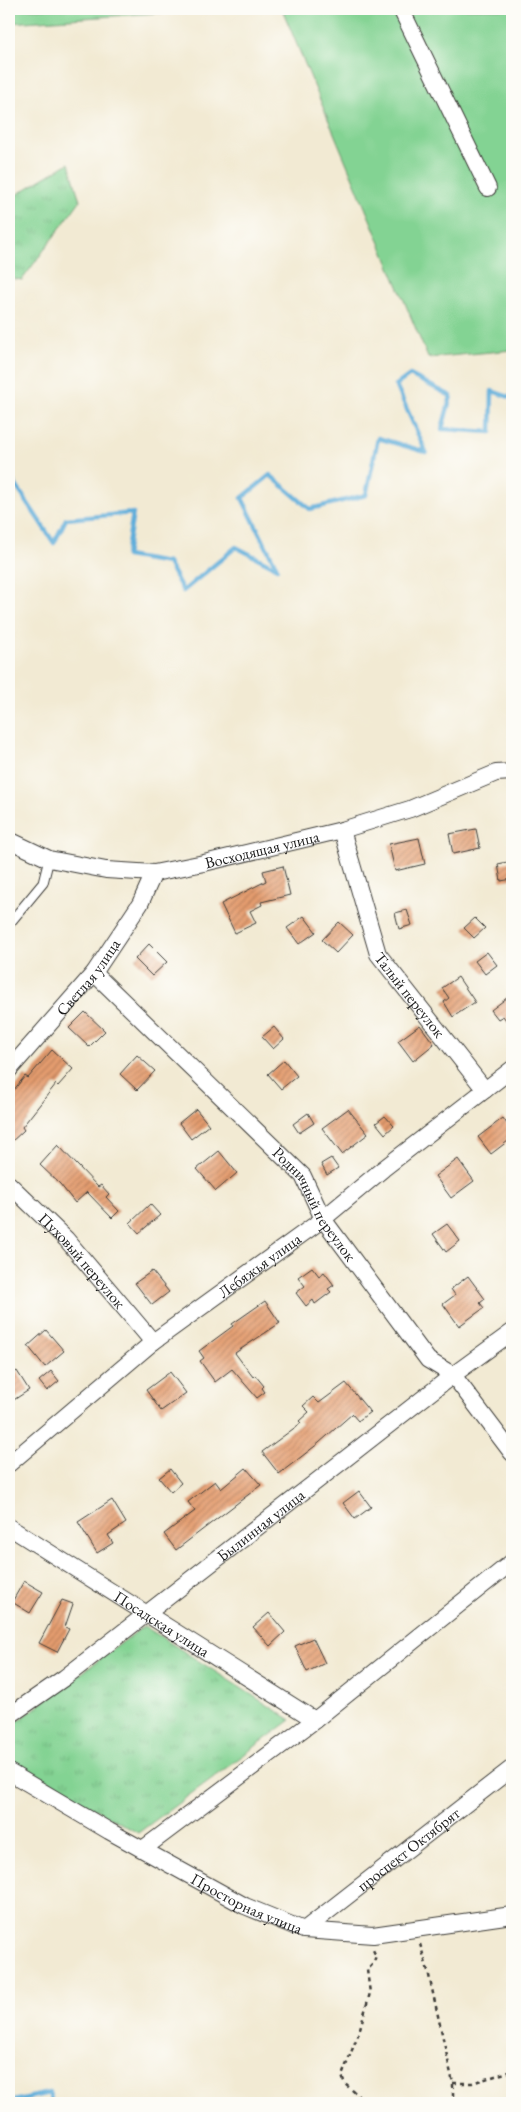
<svg xmlns="http://www.w3.org/2000/svg" width="521" height="2112" font-family="'EB Garamond',serif">
<defs>
<pattern id="grass-tufts" width="24" height="20" patternUnits="userSpaceOnUse" patternTransform="scale(1.25)"><rect width="24" height="20" fill="#83d393"/><path d="M3 7l-1-3M5 7V3M7 7l1-3M15 17l-1-3M17 17v-4M19 17l1-3" fill="none" stroke="#71b57e"/></pattern>
<pattern id="building-hatch" width="6" height="6" patternUnits="userSpaceOnUse" patternTransform="scale(1.25)"><rect width="6" height="6" fill="#e49c6e"/><path d="M-1 1l2-2M0 6l6-6M5 7l2-2" fill="none" stroke="#b87e5a"/></pattern>
</defs>
<rect width="100%" height="100%" fill="#fdfcf7"/>
<filter id="ink" filterUnits="userSpaceOnUse"><feTurbulence type="fractalNoise" baseFrequency=".02" numOctaves="2"/><feDisplacementMap in="SourceGraphic" scale="10" xChannelSelector="R" yChannelSelector="G"/><feConvolveMatrix kernelMatrix="1 2 1 2 8 2 1 2 1" color-interpolation-filters="sRGB"/></filter>
<filter id="wash" filterUnits="userSpaceOnUse"><feTurbulence type="fractalNoise" baseFrequency=".0096" numOctaves="4" result="noise"/><feDisplacementMap in="SourceGraphic" scale="20" xChannelSelector="R" yChannelSelector="G"/><feGaussianBlur stdDeviation="1.12" result="paint"/><feColorMatrix in="noise" values="0 0 0 0 0 0 0 0 0 0 0 0 0 0 0 0 0 1.4 0 .05"/><feComposite in="paint" operator="in"/></filter>
<g filter="url(#wash)">
<rect width="100%" height="100%" fill="#f2ead3"/>
<g fill="url(#grass-tufts)" stroke="#507858">
<path d="M69,163L80,201L22,280L9,278V199Z"/>
<path d="M144,1626L291,1720L138,1833L9,1761V1728Z"/>
</g>
<g fill="#83d393" stroke="#507858">
<path d="M9,9H219L9,23Z"/>
<path d="M282,9H512V350L428,358Z"/>
</g>
<g fill="none" stroke-linecap="round" stroke-linejoin="round">
<g stroke="#61aeda" stroke-width="4.5">
<path d="M9,475L54,543L66,519L133,513L126,556L168,563L183,591L236,547L277,568L242,498L270,475L310,509L366,495L378,438L426,452L396,385L410,375L451,396L442,429L491,432L492,391L512,398"/>
<path d="M9,2102L49,2093L52,2103"/>
</g>
</g>
<g id="blocks">
<g fill="url(#building-hatch)">
<path d="M476,829L480,848L453,854L449,834Z"/>
<path d="M419,838L425,864L395,871L389,844Z"/>
<path d="M512,861V879L501,881L498,864Z"/>
<path d="M283,866L290,895L261,902L262,905L250,911L256,923L235,933L221,904L266,881L263,871Z"/>
<path d="M407,910L412,925L399,929L395,913Z"/>
<path d="M304,916L316,932L299,944L287,928Z"/>
<path d="M475,918L485,928L474,938L464,928Z"/>
<path d="M339,922L353,935L336,953L322,940Z"/>
<path d="M149,944L167,962L152,976L135,959Z"/>
<path d="M487,952L497,965L485,974L475,961Z"/>
<path d="M458,977L475,1002L453,1017L444,1002L449,998L442,988Z"/>
<path d="M512,994V1028L503,1016L498,1019L491,1010Z"/>
<path d="M85,1012L105,1031L89,1047L69,1028Z"/>
<path d="M420,1025L434,1044L413,1061L398,1041Z"/>
<path d="M274,1027L284,1039L273,1049L262,1037Z"/>
<path d="M52,1050L73,1069L58,1086L56,1084L22,1127L24,1130L9,1144V1096L25,1076L28,1078Z"/>
<path d="M137,1055L155,1071L137,1090L120,1074Z"/>
<path d="M284,1060L297,1076L281,1089L268,1074Z"/>
<path d="M196,1109L209,1125L191,1139L179,1123Z"/>
<path d="M348,1109L368,1134L342,1154L322,1128Z"/>
<path d="M308,1113L314,1123L299,1133L293,1124Z"/>
<path d="M385,1116L394,1126L385,1134L376,1123Z"/>
<path d="M503,1118L512,1131V1138L491,1154L478,1137Z"/>
<path d="M58,1145L98,1187L101,1185L109,1194L106,1197L119,1211L112,1218L87,1192L75,1203L60,1184L40,1165Z"/>
<path d="M219,1151L237,1173L216,1191L197,1169Z"/>
<path d="M331,1158L338,1168L327,1175L321,1164Z"/>
<path d="M458,1159L474,1181L451,1198L435,1176Z"/>
<path d="M150,1204L160,1215L139,1233L130,1223Z"/>
<path d="M447,1224L460,1241L446,1252L433,1234Z"/>
<path d="M312,1267L319,1276L324,1272L334,1285L328,1289L331,1292L315,1304L313,1300L306,1306L296,1293L305,1286L298,1277Z"/>
<path d="M152,1271L169,1292L152,1305L135,1283Z"/>
<path d="M468,1276L485,1299L480,1303L484,1308L459,1326L443,1304L455,1295L451,1289Z"/>
<path d="M265,1301L280,1323L235,1353L253,1377L255,1375L264,1386L262,1388L265,1392L257,1398L232,1369L215,1382L200,1361L204,1358L199,1351L233,1326L232,1324Z"/>
<path d="M46,1330L64,1351L45,1367L28,1346Z"/>
<path d="M17,1371L29,1390L9,1403V1376Z"/>
<path d="M51,1371L59,1381L47,1391L39,1381Z"/>
<path d="M170,1372L186,1393L161,1411L146,1390Z"/>
<path d="M346,1383L370,1412L358,1421L352,1414L319,1443L279,1474L262,1452L301,1423L299,1421L309,1412L303,1406L313,1397L319,1403Z"/>
<path d="M246,1468L261,1485L176,1550L164,1534L195,1511L188,1502L215,1481L221,1489Z"/>
<path d="M170,1469L181,1483L171,1492L159,1478Z"/>
<path d="M359,1491L371,1507L355,1519L343,1503Z"/>
<path d="M112,1500L126,1523L108,1535L113,1543L97,1553L78,1522Z"/>
<path d="M24,1581L43,1592L30,1613L12,1602Z"/>
<path d="M62,1600L73,1604L65,1627L69,1629L57,1652L39,1643Z"/>
<path d="M269,1613L285,1632L270,1646L253,1627Z"/>
<path d="M313,1638L325,1663L307,1672L295,1646Z"/>
</g>
</g>
</g>
<g filter="url(#ink)">
<use href="#blocks" fill-opacity="0" stroke="#3c3b37" stroke-width="1"/>
<g fill="none" stroke-linecap="round" stroke-linejoin="round">
<g stroke="#3c3b37" stroke-width="11">
<path id="service" d="M9,924L43,883L49,859"/>
</g>
<g stroke="#3c3b37" stroke-width="18">
<g id="minor">
<path d="M401,9L488,188"/>
<path id="s1" d="M342,830L378,954L485,1090"/>
<path id="s2" d="M9,840L49,859L106,870L154,873L204,863L342,830L410,809L496,773L512,772"/>
<path id="s3" d="M94,973L303,1176L323,1219L428,1360L453,1375L512,1453"/>
<path id="s4" d="M9,1070L94,973L140,904L154,873"/>
<path id="s5" d="M9,1184L66,1239L153,1342"/>
<path id="s6" d="M9,1464L153,1342L323,1219L383,1169L512,1069"/>
<path id="s7" d="M9,1527L315,1720"/>
<path id="s8" d="M9,1716L64,1678L453,1375L512,1332"/>
<path id="s9" d="M9,1772L109,1831L245,1906L304,1930L373,1935L512,1915"/>
<path d="M143,1849L315,1720L512,1562"/>
<path id="s10" d="M304,1930L512,1768"/>
</g>
</g>
<g stroke="#3c3b37" stroke-width="2.5" stroke-dasharray="4 4" stroke-linecap="butt">
<path d="M420,1944L428,1971L453,2083V2103"/>
<path d="M453,2083H472L512,2071"/>
<path d="M367,2103L345,2084L342,2076L359,2032L370,1993L367,1970L373,1964L376,1956L373,1950"/>
</g>
<use href="#service" stroke="#fff" stroke-width="9"/>
<use href="#minor" stroke="#fff" stroke-width="16"/>
</g>
</g>
<g text-anchor="middle" stroke-width="4" stroke-linejoin="round" paint-order="stroke">
<g font-size="16" fill="#1c1c1c" stroke="#fdfcf7">
<text dy="6" stroke="none"><textPath href="#s2" startOffset="261">Восходящая улица</textPath></text>
<text dy="6" stroke="none"><textPath href="#s4" startOffset="122">Светлая улица</textPath></text>
<text dy="6" stroke="none"><textPath href="#s1" startOffset="181">Талый переулок</textPath></text>
<text dy="6" stroke="none"><textPath href="#s3" startOffset="321">Родничный переулок</textPath></text>
<text dy="6" stroke="none"><textPath href="#s5" startOffset="106">Пуховый переулок</textPath></text>
<text dy="6" stroke="none"><textPath href="#s6" startOffset="320">Лебяжья улица</textPath></text>
<text dy="6" stroke="none"><textPath href="#s8" startOffset="316">Былинная улица</textPath></text>
<text dy="6" stroke="none"><textPath href="#s7" startOffset="181">Посадская улица</textPath></text>
<text dy="6" stroke="none"><textPath href="#s10" startOffset="132">проспект Октябрят</textPath></text>
<text dy="6" stroke="none"><textPath href="#s9" startOffset="272">Просторная улица</textPath></text>
</g>
</g>
<rect width="521" height="2112" fill="none" stroke="#fdfcf7" stroke-width="30"/>
</svg>
